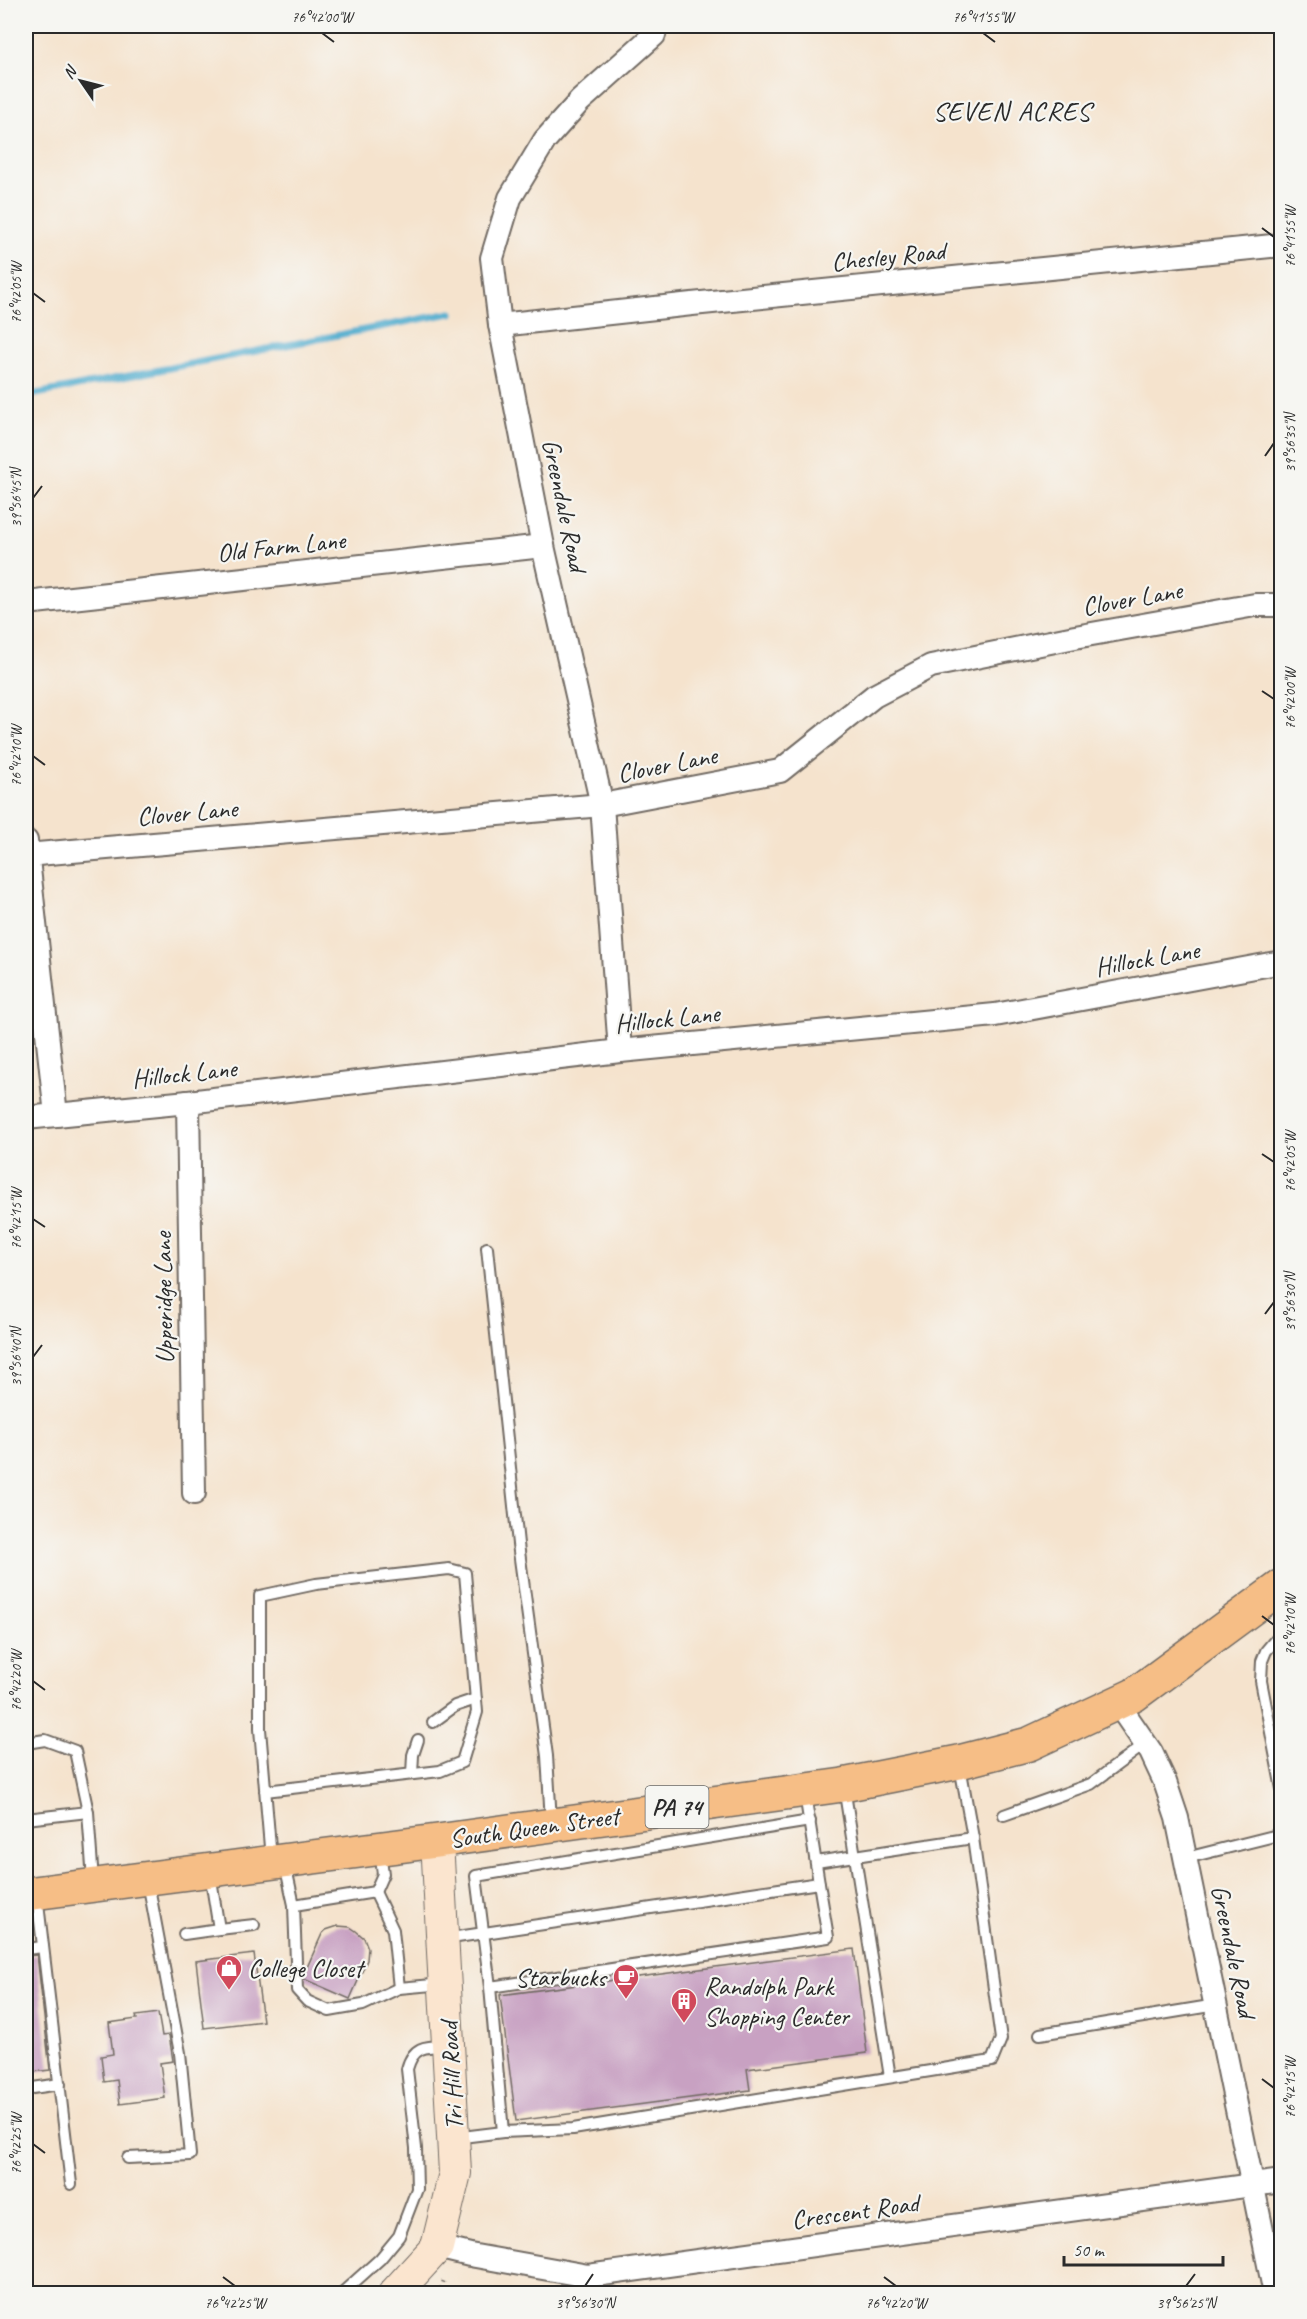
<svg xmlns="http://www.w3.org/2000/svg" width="1307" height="2319" font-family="Caveat,sans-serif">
<rect width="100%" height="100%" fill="#f6f6f2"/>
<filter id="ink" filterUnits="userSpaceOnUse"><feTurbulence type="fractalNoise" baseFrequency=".0167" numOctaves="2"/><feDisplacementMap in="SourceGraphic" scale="12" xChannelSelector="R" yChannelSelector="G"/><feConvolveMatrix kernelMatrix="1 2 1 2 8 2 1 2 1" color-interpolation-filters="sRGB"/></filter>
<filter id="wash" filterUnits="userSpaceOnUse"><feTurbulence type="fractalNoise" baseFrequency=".008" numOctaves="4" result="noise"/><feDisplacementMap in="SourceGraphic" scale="24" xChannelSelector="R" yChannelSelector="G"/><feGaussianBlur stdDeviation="1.35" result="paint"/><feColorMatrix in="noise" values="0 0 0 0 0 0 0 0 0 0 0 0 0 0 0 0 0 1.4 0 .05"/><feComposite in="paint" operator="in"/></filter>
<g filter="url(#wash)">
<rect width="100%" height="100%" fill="#f5e3cd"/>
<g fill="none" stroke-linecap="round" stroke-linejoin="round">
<path stroke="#4eabcd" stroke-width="7" d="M26,396L451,313"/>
</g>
<g id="blocks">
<g fill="#c8a1c2">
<path d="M338,1926L350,1927L356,1931L364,1938L368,1948L367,1960L350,1999L304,1979V1974L322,1934L326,1930Z"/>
<path d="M854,1949L867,2053L747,2069L750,2090L516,2121L500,1995Z"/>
<path d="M254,1954L263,2021L204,2028L196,1961Z"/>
<path d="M37,1955L50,2070L33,2072L32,2063L26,2064V1956Z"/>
<path d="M158,2013L162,2036L169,2035L173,2061L160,2063L165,2098L120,2104L117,2080L104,2082L101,2056L113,2054L109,2023L137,2019L136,2016Z"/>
</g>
</g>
</g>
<g filter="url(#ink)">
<use href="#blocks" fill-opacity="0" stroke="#726b64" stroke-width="1.5"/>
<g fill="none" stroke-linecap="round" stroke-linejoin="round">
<g stroke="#726b64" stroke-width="14">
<g id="lane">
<path d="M487,1248L518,1544L547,1756L551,1821"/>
<path d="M1282,1638L1276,1639L1266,1651L1262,1661L1261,1681L1282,1789"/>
<path d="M433,1722L455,1706L476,1699"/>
<path d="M26,1743L45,1740L75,1751L88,1812L93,1881"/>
<path d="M412,1774L413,1755L418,1740"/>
<path d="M844,1787L890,2077"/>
<path d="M265,1791L440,1771L462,1762L477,1712L465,1573L449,1569L316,1584L260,1596V1729L271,1859"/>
<path d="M1004,1815L1091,1784L1145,1744"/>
<path d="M26,1819L88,1812"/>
<path d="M810,1821L476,1876L490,1987L828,1937L819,1883"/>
<path d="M1186,1858L1282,1834"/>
<path d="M816,1862L973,1838L960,1766"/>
<path d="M285,1864L294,1905L375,1892L383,1874L380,1851"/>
<path d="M375,1892L393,1930L399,1988"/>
<path d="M37,1895L71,2184"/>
<path d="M294,1905L297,1990L307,2001L329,2011L363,2005L399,1988L444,1984"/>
<path d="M219,1929L254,1925"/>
<path d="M184,1934L219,1929L210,1873"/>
<path d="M444,1939L819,1883L805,1794"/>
<path d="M26,1949L43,1947"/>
<path d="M490,1987L503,2132"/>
<path d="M1040,2034L1216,2005"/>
<path d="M26,2089L60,2084"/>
<path d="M454,2138L503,2132L573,2129L992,2061L1001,2039L973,1838"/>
<path d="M128,2158L190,2155L180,2053L148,1882"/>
<path d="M341,2294L380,2259L399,2236L417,2189L416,2148L407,2069C413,2047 424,2046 445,2046"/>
</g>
</g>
<g stroke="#726b64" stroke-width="26">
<g id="street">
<path d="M500,325L692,304L1282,245"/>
<path d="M26,603L543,546"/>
<path d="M26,841L56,1115L26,1118"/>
<path d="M26,855L602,805L780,771L874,696L931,666L1075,637L1255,605H1282"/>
<path d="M620,1051L602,805L543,546L500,325L492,258L510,198L545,140L580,101L654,35L656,26"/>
<path d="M188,1102L194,1493"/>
<path d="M56,1115L188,1102L620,1051L995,1015L1282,962"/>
<path d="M1118,1704L1151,1752L1165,1782L1177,1818L1275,2294"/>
<path d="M437,2247L470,2255L588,2276L1282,2181"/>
</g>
</g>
<g stroke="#726b64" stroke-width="34">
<path id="secondary" d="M394,2294L437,2247L455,2173L437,1841"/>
</g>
<g stroke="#726b64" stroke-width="36">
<path id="primary" d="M26,1894L437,1841L843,1785L959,1762L1029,1744L1134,1695L1282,1586"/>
</g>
<path stroke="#726b64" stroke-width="4" stroke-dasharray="1.5 4.5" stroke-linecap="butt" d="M439,2294L444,2280"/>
<use href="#lane" stroke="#fff" stroke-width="10"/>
<use href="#street" stroke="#fff" stroke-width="22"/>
<use href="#secondary" stroke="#fbe5cf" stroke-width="32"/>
<use href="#primary" stroke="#f6be86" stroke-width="33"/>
</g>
</g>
<path fill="none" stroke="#2b2b2b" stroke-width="2" d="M322,33L334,42M983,33L995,42M1262,228L1274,237M33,293L45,302M1265,456L1274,443M33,498L42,486M1262,691L1274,699M33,756L45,765M1262,1154L1274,1162M33,1219L45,1227M1265,1314L1274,1302M33,1357L42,1345M1262,1616L1274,1625M33,1681L45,1690M1262,2079L1274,2088M33,2144L45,2153M223,2277L235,2286M884,2277L896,2286M585,2286L593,2274M1186,2286L1195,2274"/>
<defs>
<g id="shop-pin" transform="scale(1.35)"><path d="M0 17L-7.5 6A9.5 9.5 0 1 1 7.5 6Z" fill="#d1495b" stroke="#f6f6f2"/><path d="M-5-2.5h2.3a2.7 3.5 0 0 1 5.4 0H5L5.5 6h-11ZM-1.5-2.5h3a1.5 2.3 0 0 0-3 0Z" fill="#fff"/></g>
<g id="cafe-pin" transform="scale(1.35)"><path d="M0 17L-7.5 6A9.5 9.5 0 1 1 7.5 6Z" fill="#d1495b" stroke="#f6f6f2"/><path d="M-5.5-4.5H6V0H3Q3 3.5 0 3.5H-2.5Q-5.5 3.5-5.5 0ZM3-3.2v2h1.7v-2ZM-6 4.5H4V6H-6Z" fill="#fff"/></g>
<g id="building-pin" transform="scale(1.35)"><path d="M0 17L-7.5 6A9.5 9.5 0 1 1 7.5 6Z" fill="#d1495b" stroke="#f6f6f2"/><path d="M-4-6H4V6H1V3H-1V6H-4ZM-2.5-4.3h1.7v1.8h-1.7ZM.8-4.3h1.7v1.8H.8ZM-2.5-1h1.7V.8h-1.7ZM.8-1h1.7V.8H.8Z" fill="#fff"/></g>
</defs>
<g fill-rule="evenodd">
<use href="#shop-pin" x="229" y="1968"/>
<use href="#cafe-pin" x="626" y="1977"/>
<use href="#building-pin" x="684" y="2001"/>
</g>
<g text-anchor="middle" stroke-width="4.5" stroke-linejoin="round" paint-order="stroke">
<rect fill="#f6f6f2" stroke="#686867" stroke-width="1.5" x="645.5" y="1786" width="63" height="42" rx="4.5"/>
<g font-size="24" font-weight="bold" fill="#2b2b2b">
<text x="677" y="1815">PA 74</text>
</g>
<g font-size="26" fill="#2b2b2b" stroke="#f6f6f2">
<text transform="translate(888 256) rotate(-6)" y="9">Chesley Road</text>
<text transform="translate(565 505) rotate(78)" y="9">Greendale Road</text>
<text transform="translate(281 546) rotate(-6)" y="9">Old Farm Lane</text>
<text transform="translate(1132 598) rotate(-10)" y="9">Clover Lane</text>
<text transform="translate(667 764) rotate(-11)" y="9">Clover Lane</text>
<text transform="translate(187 812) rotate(-5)" y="9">Clover Lane</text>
<text transform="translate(1147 958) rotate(-10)" y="9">Hillock Lane</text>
<text transform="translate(667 1018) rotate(-6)" y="9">Hillock Lane</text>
<text transform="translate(184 1073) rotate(-6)" y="9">Hillock Lane</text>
<text transform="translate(163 1298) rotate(-91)" y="9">Upperidge Lane</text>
<text transform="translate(534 1827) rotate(-8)" y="9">South Queen Street</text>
<text transform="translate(1234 1951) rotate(78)" y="9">Greendale Road</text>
<text transform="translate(451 2076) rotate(-93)" y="9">Tri Hill Road</text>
<text transform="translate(855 2211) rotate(-8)" y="9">Crescent Road</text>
</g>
<g font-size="26" fill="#2b2b2b" stroke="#f6f6f2" text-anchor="start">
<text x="248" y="1977">College Closet</text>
<text x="606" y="1986" text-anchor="end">Starbucks</text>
<text x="704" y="1995">Randolph Park<tspan x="704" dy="30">Shopping Center</tspan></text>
</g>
<g font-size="27" letter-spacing="1.5" fill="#2b2b2b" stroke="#f6f6f2">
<text x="1012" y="120">SEVEN ACRES</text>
</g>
</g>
<rect width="1307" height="2319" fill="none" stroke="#f6f6f2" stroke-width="66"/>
<g transform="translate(81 81) rotate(305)" stroke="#f6f6f2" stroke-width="4.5" paint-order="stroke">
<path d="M0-4.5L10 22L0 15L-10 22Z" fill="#2b2b2b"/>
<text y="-9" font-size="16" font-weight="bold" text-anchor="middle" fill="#2b2b2b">N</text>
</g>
<path d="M1064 2256v9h159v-9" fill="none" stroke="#2b2b2b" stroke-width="3"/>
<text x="1073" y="2256" font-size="18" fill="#2b2b2b" stroke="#f6f6f2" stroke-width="4.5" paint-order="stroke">50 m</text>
<rect x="33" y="33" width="1241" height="2253" fill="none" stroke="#2b2b2b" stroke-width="2"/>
<g font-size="15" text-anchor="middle" fill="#2b2b2b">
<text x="322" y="22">76°42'00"W</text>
<text x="983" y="22">76°41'55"W</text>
<text transform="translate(1290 237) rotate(-90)" y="5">76°41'55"W</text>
<text transform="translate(16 293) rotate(-90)" y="5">76°42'05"W</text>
<text transform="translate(1290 443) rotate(-90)" y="5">39°56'35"N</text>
<text transform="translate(16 498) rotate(-90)" y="5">39°56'45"N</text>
<text transform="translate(1290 699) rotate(-90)" y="5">76°42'00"W</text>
<text transform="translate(16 756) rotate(-90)" y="5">76°42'10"W</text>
<text transform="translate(1290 1162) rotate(-90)" y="5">76°42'05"W</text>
<text transform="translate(16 1219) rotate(-90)" y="5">76°42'15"W</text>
<text transform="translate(1290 1302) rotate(-90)" y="5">39°56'30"N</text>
<text transform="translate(16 1357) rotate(-90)" y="5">39°56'40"N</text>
<text transform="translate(1290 1625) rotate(-90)" y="5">76°42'10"W</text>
<text transform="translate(16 1681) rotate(-90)" y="5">76°42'20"W</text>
<text transform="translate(1290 2088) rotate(-90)" y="5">76°42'15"W</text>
<text transform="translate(16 2144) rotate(-90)" y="5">76°42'25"W</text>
<text x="235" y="2308">76°42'25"W</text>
<text x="585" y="2308">39°56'30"N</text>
<text x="896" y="2308">76°42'20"W</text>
<text x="1186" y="2308">39°56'25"N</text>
</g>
</svg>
